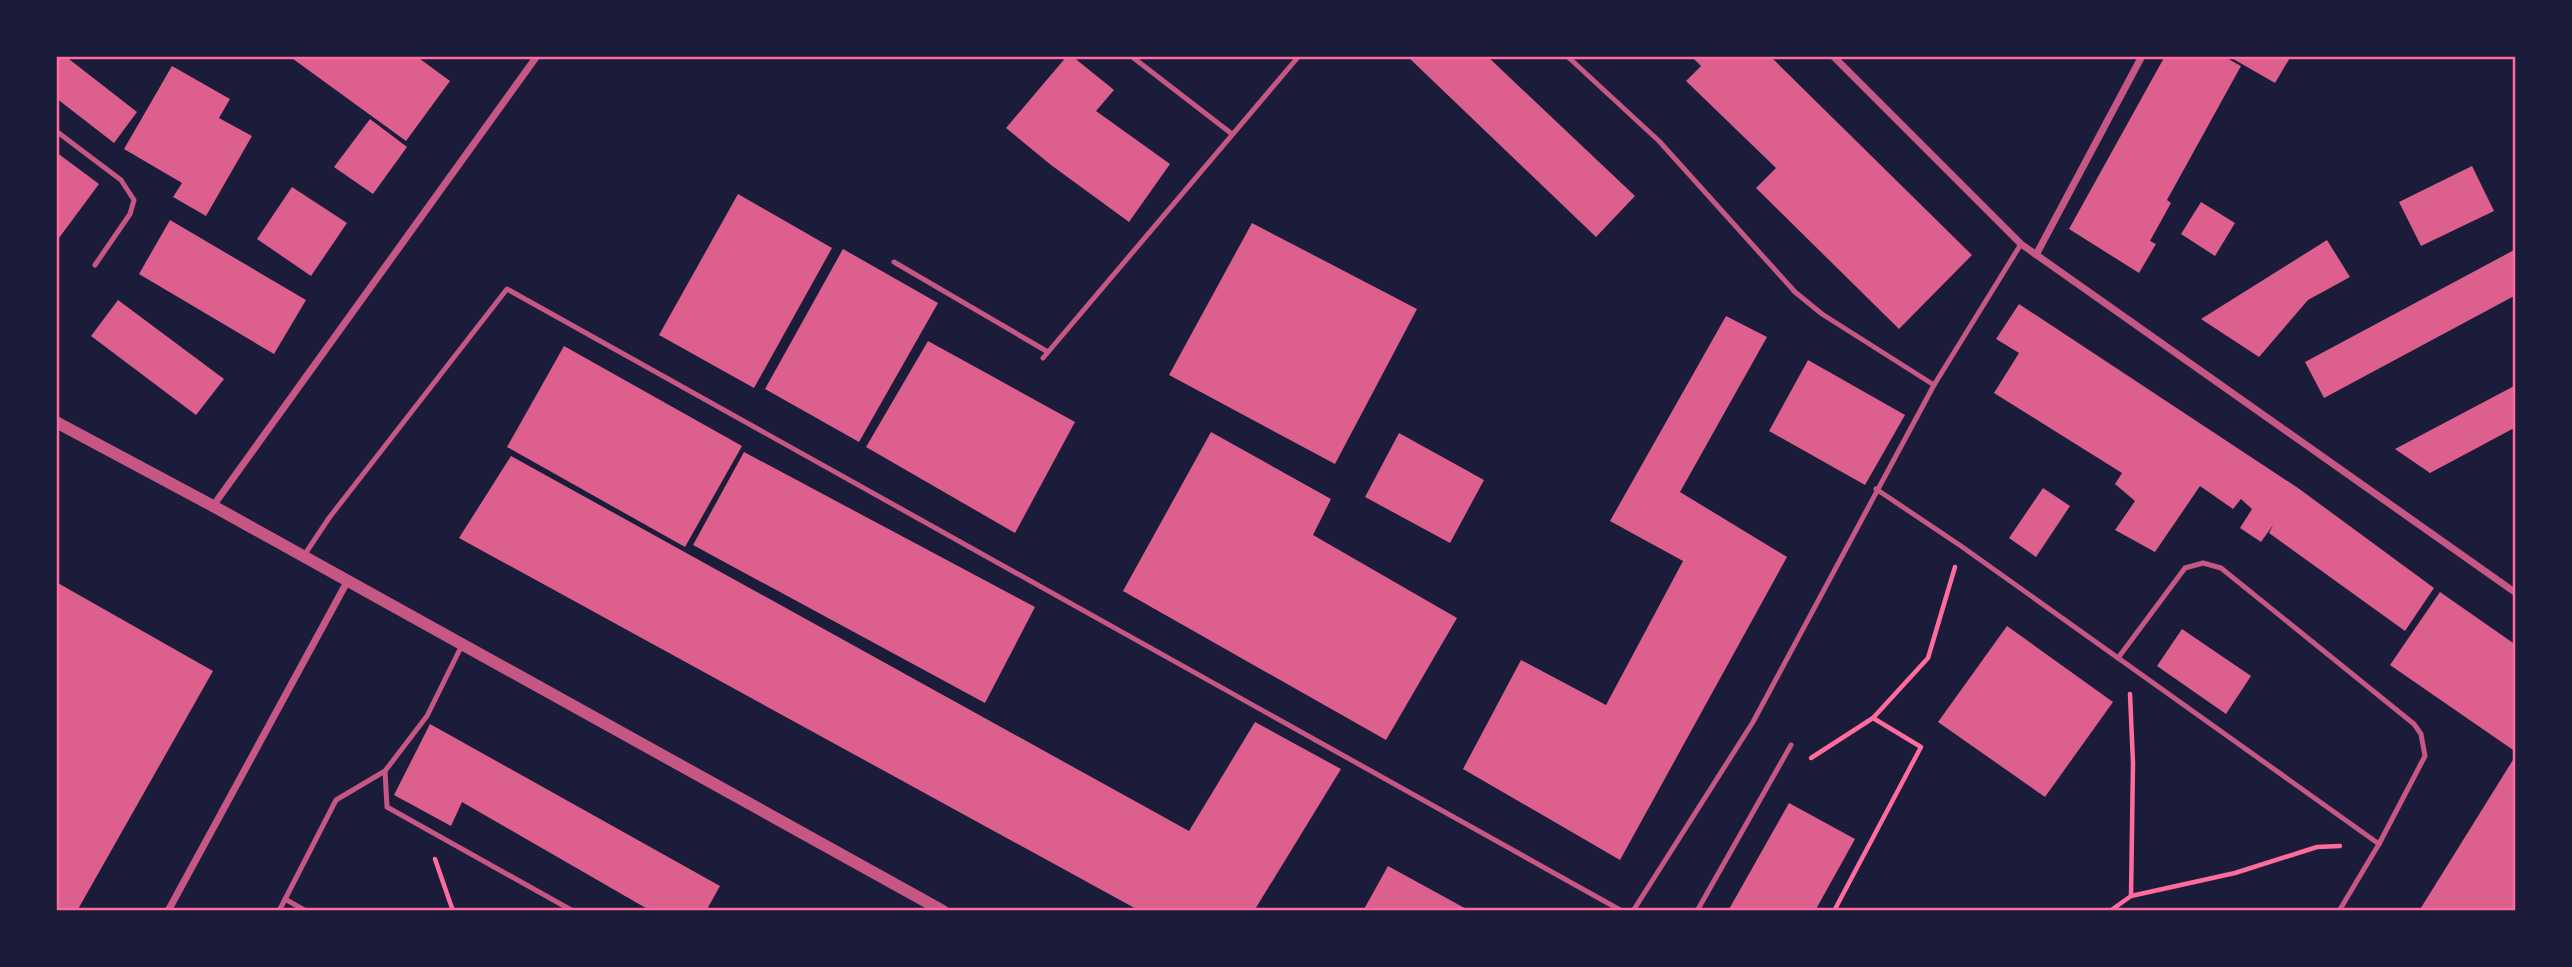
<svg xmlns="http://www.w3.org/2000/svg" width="2572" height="967" font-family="Literata,serif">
<rect width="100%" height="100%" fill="#1b1b3a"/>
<g fill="#dd5f8e">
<path d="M56,56H65L137,112L114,143L56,98Z"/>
<path d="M289,56H416L450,81L406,141Z"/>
<path d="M1067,56H1072L1114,90L1096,111L1170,164L1129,222L1051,165L1006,128Z"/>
<path d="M1407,56H1487L1635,196L1596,237Z"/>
<path d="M1691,56H1770L1972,255L1899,329L1756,188L1776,168L1686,81L1701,66Z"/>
<path d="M2165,56H2223L2241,66L2167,200L2171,203L2150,241L2156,244L2139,273L2069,229Z"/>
<path d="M2228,56H2291L2275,83Z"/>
<path d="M172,66L230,99L219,118L252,136L206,216L173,197L182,183L124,149Z"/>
<path d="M370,119L407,147L373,194L334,167Z"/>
<path d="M56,152L99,184L56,242Z"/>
<path d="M2472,166L2494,211L2421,246L2399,202Z"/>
<path d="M292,187L347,223L311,276L257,239Z"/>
<path d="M738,194L832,248L754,388L659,335Z"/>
<path d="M2201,202L2235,223L2215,256L2181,234Z"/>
<path d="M170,220L306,300L274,354L139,274Z"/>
<path d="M1252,223L1417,309L1335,464L1169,375Z"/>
<path d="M2327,240L2350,277L2308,300L2259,357L2201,319Z"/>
<path d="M843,249L938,303L859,442L765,389Z"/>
<path d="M2516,249V295L2324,398L2305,362Z"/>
<path d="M118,300L224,379L196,415L91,336Z"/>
<path d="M2019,304L2298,488L2434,588L2405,631L2269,533L2273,525L2261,542L2240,528L2252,509L2241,499L2233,509L2200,486L2155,552L2115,530L2135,501L2115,484L2122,473L1994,393L2019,353L1996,339Z"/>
<path d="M1726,316L1767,337L1680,492L1787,557L1620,860L1463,769L1521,660L1606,705L1683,561L1610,521Z"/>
<path d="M928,341L1075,422L1015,533L866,447Z"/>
<path d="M564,346L742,446L685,547L507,447Z"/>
<path d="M1808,360L1905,415L1865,485L1769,431Z"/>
<path d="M2516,385V427L2430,473L2395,449Z"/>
<path d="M1211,432L1331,499L1313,535L1457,618L1386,740L1123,591Z"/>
<path d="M1399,433L1484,480L1450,543L1365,497Z"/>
<path d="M744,452L1035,607L985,703L693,545Z"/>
<path d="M511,456L1189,831L1255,722L1341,769L1254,911H1140L459,538Z"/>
<path d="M2043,488L2070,506L2036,557L2009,538Z"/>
<path d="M56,582L213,671L77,911H56Z"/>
<path d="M2440,592L2516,645V752L2390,665Z"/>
<path d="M2007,626L2113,702L2045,797L1938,722Z"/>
<path d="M2182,629L2251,676L2226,714L2157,666Z"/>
<path d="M430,724L720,886L706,911H651L462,802L451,826L394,795Z"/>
<path d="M2516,755V911H2419Z"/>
<path d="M1789,803L1855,839L1815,911H1728Z"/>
<path d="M1388,866L1470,911H1363Z"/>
</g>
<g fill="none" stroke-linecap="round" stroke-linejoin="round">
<g stroke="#ff6b9d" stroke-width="4.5">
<path d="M2130,694L2133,763L2131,896"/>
<path d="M1811,758L1873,718L1928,658L1955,567"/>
<path d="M435,859L453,911"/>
<path d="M1834,911L1921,747L1873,718"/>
<path d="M2110,911L2131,896L2235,873L2317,847L2340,846"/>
</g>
<g stroke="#c65784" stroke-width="5">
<path d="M1131,56L1232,134"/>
<path d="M1567,56L1659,141L1795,292L1822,314L1934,385"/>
<path d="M56,131L121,180L134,200L130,214L95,265"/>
<path d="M894,262L1048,352"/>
<path d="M1043,358L1299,56"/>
<path d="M1876,489L1961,546L2379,844L2339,911"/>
<path d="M303,557L329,518L507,289L1622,911"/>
<path d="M2118,658L2185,568L2203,563L2221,568L2414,724L2421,734L2425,756L2379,844"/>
<path d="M385,771L387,807L573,911"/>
<path d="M285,899L306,911"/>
<path d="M279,911L336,800L385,771L427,716L462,645"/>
<path d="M1633,911L1753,722L1934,385L2021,244"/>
<path d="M1697,911L1791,745"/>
</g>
<g stroke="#c65784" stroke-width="7">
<path d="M1833,56L2021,244L2516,593"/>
<path d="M2036,255L2142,56"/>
<path d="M213,506L537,56"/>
<path d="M168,911L347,582"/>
</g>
<path stroke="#c65784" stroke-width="12" d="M56,422L213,506L943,911"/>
</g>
<rect width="2572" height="967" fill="none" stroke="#1b1b3a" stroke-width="116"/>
<rect x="58" y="58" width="2456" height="851" fill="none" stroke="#ff6b9d" stroke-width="2.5"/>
</svg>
